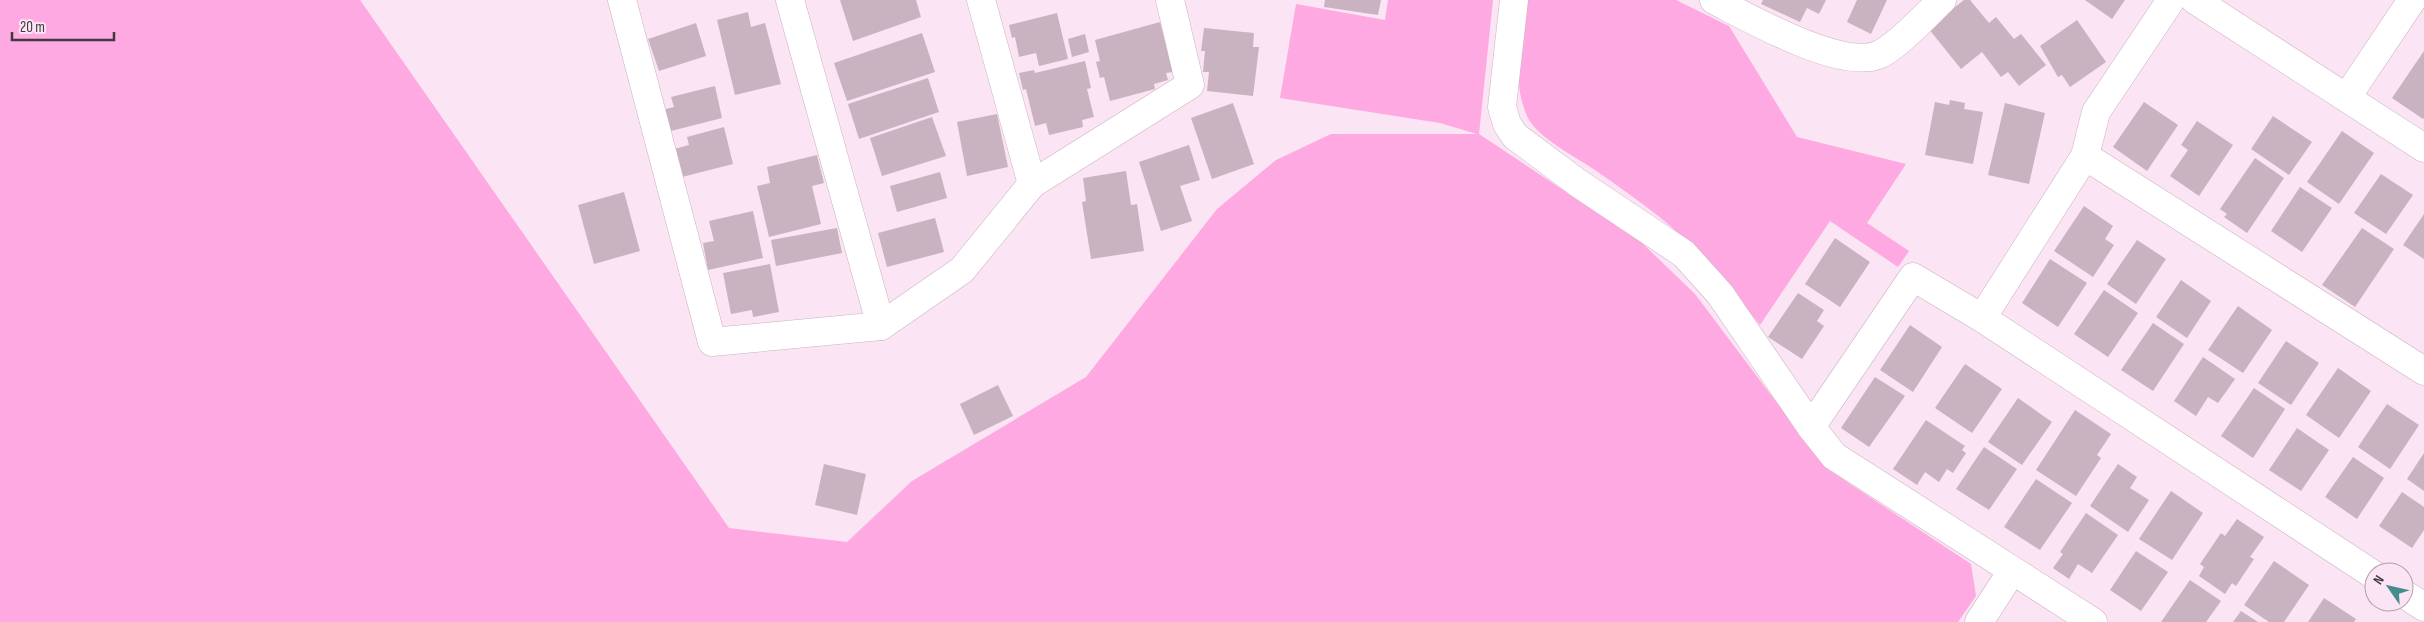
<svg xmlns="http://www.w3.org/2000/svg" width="2424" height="622" font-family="'Sofia Sans Condensed',sans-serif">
<rect width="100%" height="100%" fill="#fbe4f3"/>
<g fill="#fea9e2">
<path d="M0,0H360L729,528L847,542L912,481L1086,377L1217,209L1276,160L1331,134H1477L1440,123L1280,98L1296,4L1385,20L1388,0H1493L1479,134L1641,242L1695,294L1826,468L1971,564L1976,596L1958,622H0Z"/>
<path d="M1526,0H1676L1729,26L1797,137L1906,164L1867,223L1909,251L1898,267L1830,221L1760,325C1730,287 1700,251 1662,219C1641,202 1618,186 1595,170C1576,157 1536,137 1527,116C1511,79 1521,39 1526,0Z"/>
</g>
<g fill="#c9b3c1">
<path d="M840,0H916L921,17L853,41Z"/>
<path d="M1325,0H1381L1378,15L1324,7Z"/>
<path d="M1763,0H1826L1819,14L1807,8L1800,22L1761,4Z"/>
<path d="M1857,0H1887L1871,34L1847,22Z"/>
<path d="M1964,0H1970L1989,23L1996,17L2014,39L2021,34L2046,65L2019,86L2008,72L2001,77L1982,52L1961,69L1928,28Z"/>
<path d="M2085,0H2125L2112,19Z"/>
<path d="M748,12L751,27L765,23L781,84L735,95L717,20Z"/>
<path d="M1057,13L1068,59L1039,66L1036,53L1019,57L1015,37L1012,38L1009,25Z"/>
<path d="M2077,20L2106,62L2070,87L2062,75L2058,77L2040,46Z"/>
<path d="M1160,22L1173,72L1166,73L1168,80L1154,84L1155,89L1110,101L1104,77L1100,78L1096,62L1100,61L1095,40Z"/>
<path d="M696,23L706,56L659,71L648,39Z"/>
<path d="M1204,28L1254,33L1253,47H1259L1253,96L1207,91L1209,72H1203L1205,51H1201Z"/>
<path d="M922,33L935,72L847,101L834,63Z"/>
<path d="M1085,34L1089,52L1072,57L1068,39Z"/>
<path d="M2424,51V118L2423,119L2392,98Z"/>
<path d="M1085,61L1091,88L1087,89L1094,117L1082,120L1083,127L1049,135L1046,123L1035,126L1026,89L1023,90L1019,73L1034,70L1035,73Z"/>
<path d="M928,78L939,112L859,139L848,104Z"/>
<path d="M715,86L722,118L667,132L662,110L674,107L671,97Z"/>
<path d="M1950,100L1965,103L1964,109L1983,112L1973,164L1925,155L1935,102L1949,105Z"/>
<path d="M2144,102L2178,125L2147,171L2113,147Z"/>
<path d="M1233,103L1254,164L1212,179L1191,118Z"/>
<path d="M2005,103L2045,113L2029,184L1988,175Z"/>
<path d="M997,114L1008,167L967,176L957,122Z"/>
<path d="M2273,116L2312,142L2289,175L2251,149Z"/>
<path d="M932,117L946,156L882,176L870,138Z"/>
<path d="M2197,121L2233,145L2199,196L2170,176L2188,150L2181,145Z"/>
<path d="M724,127L733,164L678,178L671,150L689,145L687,137Z"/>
<path d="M2342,131L2374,153L2339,204L2307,182Z"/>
<path d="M1189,145L1200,180L1180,186L1192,221L1161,231L1139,162Z"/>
<path d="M817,155L824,183L812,186L821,224L769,237L757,186L770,183L767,167Z"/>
<path d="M2255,158L2284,178L2247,233L2224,217L2227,214L2220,209Z"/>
<path d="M1126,171L1131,205L1137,204L1144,251L1091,259L1082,202L1086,201L1083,178Z"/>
<path d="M940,172L947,198L897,212L890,186Z"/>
<path d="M2381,174L2413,195L2386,234L2354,213Z"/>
<path d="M2300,187L2332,208L2302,252L2271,231Z"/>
<path d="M624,192L640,251L594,264L578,205Z"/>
<path d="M2084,206L2113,226L2105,239L2114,245L2093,277L2054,251Z"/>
<path d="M753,211L763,258L708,270L703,243L714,241L709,221Z"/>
<path d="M2424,214V259L2403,245Z"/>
<path d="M935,218L944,252L887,267L878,233Z"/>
<path d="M837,228L842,253L776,266L771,240Z"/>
<path d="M2362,228L2394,249L2355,307L2322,285Z"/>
<path d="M1835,238L1870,262L1840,307L1805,284Z"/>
<path d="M2137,240L2166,259L2136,304L2107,284Z"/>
<path d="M2050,259L2087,283L2058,327L2022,303Z"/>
<path d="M770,264L779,312L753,317L752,310L731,314L723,273Z"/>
<path d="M2181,280L2211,301L2187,338L2156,317Z"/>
<path d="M2104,290L2138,313L2108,357L2074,334Z"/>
<path d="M1798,293L1824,310L1817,321L1824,326L1802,359L1768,337Z"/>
<path d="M2238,306L2272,330L2243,373L2208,350Z"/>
<path d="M2153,323L2184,344L2153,391L2121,370Z"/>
<path d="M1910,325L1942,347L1913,392L1880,370Z"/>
<path d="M2286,341L2319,363L2291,405L2258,383Z"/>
<path d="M2203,357L2235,379L2218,403L2208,397L2196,416L2174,401Z"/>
<path d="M1965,364L2002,389L1972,433L1935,408Z"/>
<path d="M2338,368L2371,391L2339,438L2306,415Z"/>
<path d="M1875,377L1905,396L1869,447L1841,428Z"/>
<path d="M998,385L1013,416L974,435L960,404Z"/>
<path d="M2254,388L2285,409L2253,458L2221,436Z"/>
<path d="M2018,398L2052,422L2022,465L1988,442Z"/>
<path d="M2387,404L2419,425L2390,469L2358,447Z"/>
<path d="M2075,410L2111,434L2097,455L2101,458L2076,496L2036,470Z"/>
<path d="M1926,420L1965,446L1962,450L1966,453L1953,473L1947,469L1939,482L1925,472L1917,485L1893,469Z"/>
<path d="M2297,428L2329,450L2301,491L2269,470Z"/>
<path d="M1984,447L2017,469L1989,510L1956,489Z"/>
<path d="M2424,453V491L2407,479Z"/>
<path d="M2353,457L2384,478L2357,519L2325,497Z"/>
<path d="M824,464L866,474L857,515L815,505Z"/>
<path d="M2118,464L2137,477L2130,488L2149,500L2128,532L2090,506Z"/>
<path d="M2036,479L2072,503L2040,550L2004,527Z"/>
<path d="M2171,491L2203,513L2172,560L2139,539Z"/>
<path d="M2402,492L2424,507V530L2412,548L2379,526Z"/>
<path d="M2086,513L2118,535L2092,573L2078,564L2069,579L2053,568L2063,554L2060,552Z"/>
<path d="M2237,519L2264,537L2250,557L2254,559L2236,586L2232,583L2225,594L2199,576L2204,567L2200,564L2221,533L2225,536Z"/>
<path d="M2136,551L2168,572L2141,611L2110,590Z"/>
<path d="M2274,561L2309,585L2284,622H2269L2244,605Z"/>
<path d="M2190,580L2221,601L2206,622H2161Z"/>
<path d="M2324,598L2356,619L2354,622H2308Z"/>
<path d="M2241,611L2258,622H2233Z"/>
</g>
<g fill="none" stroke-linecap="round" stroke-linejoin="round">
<g stroke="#cab3c1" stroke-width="29">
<g id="minor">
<path d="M622,0L712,342L881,326L962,270L1032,184L1190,85L1170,0"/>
<path d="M790,0L881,326"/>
<path d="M981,0L1032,184"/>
<path d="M1514,0L1502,107L1507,124L1515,136L1578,183L1684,254L1720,294L1811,427L1834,456L2093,622"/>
<path d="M1714,0C1749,18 1840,70 1878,55C1896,48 1927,14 1942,0"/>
<path d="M2195,0L2424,148"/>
<path d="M2347,97L2412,0"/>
<path d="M2085,156L2424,371"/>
<path d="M1982,318L2085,156L2096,112L2171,0"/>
<path d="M1811,427L1913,277L1982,318L2374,575"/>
<path d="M2404,594L2424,607"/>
<path d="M1979,622L2012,571"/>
</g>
</g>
<use href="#minor" stroke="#fff" stroke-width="28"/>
</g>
<g transform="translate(2389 587) rotate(304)"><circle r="24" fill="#fbe4f3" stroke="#b1a0ab"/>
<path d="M0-4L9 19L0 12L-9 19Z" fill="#458d8d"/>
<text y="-8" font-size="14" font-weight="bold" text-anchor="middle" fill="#42393f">N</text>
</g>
<path d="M12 32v8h102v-8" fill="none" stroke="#42393f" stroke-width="2.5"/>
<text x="20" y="32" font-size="15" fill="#42393f" stroke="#fbe4f3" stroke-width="4" paint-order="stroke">20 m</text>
</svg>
